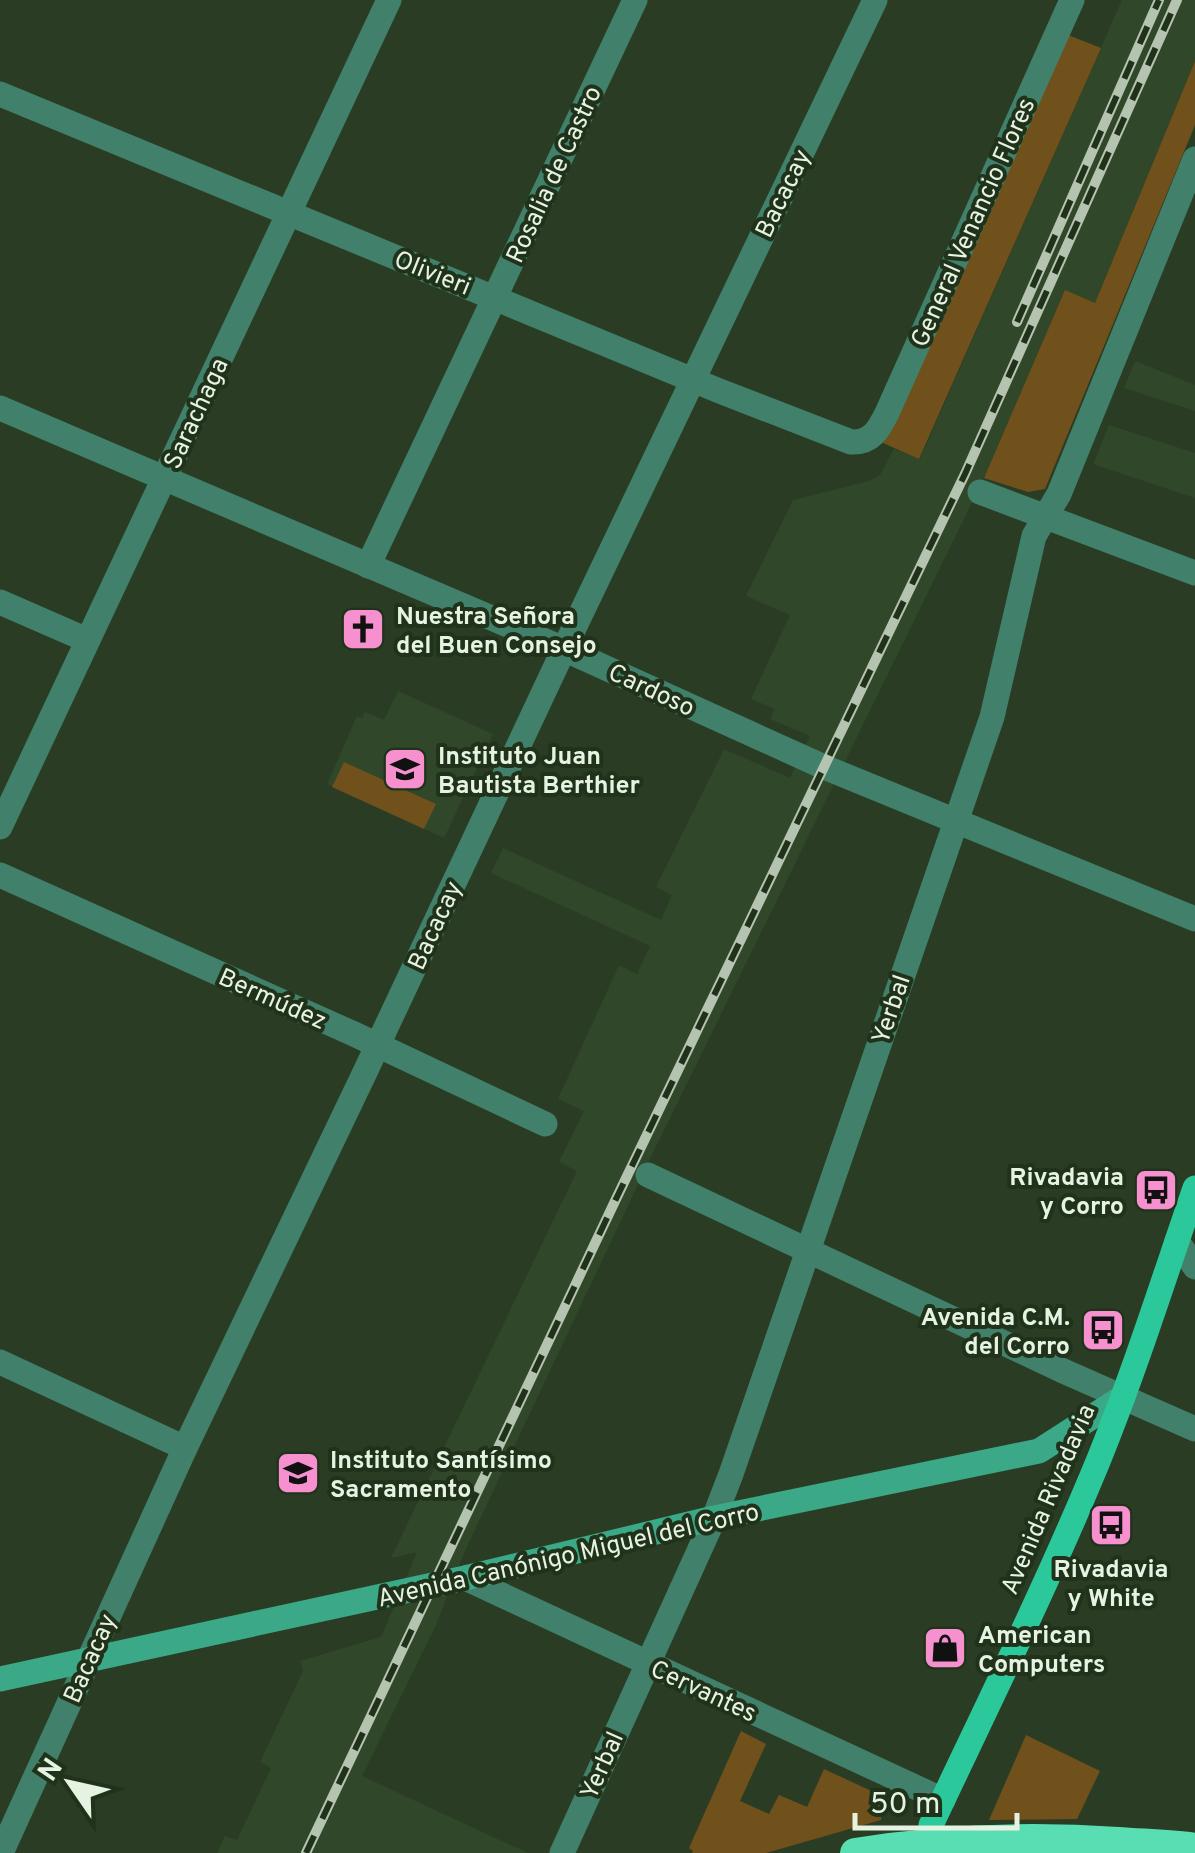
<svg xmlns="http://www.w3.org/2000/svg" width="1195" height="1853" font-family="Overpass,sans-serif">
<rect width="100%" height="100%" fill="#2a3d24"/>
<g fill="#314729">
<path d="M1122,0H1195V61L1095,303L1065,291L984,478L650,1159L464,1553L436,1625L362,1776L528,1853H217L225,1836L237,1840L271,1768L260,1762L303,1671L300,1661L381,1637L417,1552L391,1558L577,1171L559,1162L584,1111L558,1099L619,965L637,974L650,946L491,873L503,848L661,920L672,895L656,887L724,749L790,778L810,736L770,719L775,709L751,699L790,615L746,596L793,500L869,481L880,475L894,449L920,459Z"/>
<path d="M1135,361L1195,385V411L1124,388Z"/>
<path d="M1109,425L1195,453V498L1093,464Z"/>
<path d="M398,691L493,734L444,838L327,784L357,716L362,718L365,712L384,720Z"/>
</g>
<g fill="#70501b">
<path d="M1068,35L1101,48L919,459L883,443Z"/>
<path d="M1195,61V125L1045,489L1028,492L984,478L1065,290L1095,303Z"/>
<path d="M344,762L436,804L424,829L332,787Z"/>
<path d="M741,1731L766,1744L740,1801L769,1814L779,1795L807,1807L824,1769L882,1796L881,1820L766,1853H692L693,1851L689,1848Z"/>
<path d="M1026,1735L1100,1771L1077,1819L989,1820Z"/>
</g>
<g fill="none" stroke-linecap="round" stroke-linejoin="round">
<g stroke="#41806a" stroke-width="25">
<path d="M0,94L717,390L851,442C872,443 879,429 887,413L1072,0"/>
<path d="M0,408L564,649L824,767L1195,919"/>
<path d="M980,492L1195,573"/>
<path d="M368,566L635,0"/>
<path d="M0,602L87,640"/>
<path d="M0,827L389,0"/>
<path d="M0,875L354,1034L545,1124"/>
<path d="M648,1175L1061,1370L1195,1429"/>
<path d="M1177,1241L1195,1267"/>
<path d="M0,1362L185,1448"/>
<path d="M465,1578L943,1800"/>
<path d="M1,1853L185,1448L366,1070L564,649L875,0"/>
<path d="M562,1853L714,1518L731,1474L992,717L1034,536L1059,494L1195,159"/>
</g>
<path stroke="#3ba987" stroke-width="25" d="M0,1679L465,1578L714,1518L1039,1451L1123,1397"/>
<path stroke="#2bc89c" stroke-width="25" d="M931,1825C988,1704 1048,1583 1099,1459C1135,1370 1164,1278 1195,1188"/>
<g stroke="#b5c3b1" stroke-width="10">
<g id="rail">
<path d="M1017,322L1159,0"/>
<path d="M306,1853L616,1199L965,474L1177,0"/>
</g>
</g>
<use href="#rail" stroke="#20321a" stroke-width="6" stroke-dasharray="19" stroke-linecap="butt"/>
<path stroke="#59deb4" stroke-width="30" d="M855,1853C942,1839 1029,1836 1118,1842C1143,1844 1170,1844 1195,1848"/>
</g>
<defs>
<g id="church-square" transform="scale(2.25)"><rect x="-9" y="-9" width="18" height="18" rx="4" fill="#f690cf" stroke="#20321a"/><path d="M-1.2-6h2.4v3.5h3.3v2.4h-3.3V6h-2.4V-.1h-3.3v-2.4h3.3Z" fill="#111"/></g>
<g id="school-square" transform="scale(2.25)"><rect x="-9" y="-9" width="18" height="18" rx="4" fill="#f690cf" stroke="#20321a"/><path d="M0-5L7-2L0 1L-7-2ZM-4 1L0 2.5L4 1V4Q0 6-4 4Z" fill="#111"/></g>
<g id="bus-square" transform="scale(2.25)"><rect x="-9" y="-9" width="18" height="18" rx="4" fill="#f690cf" stroke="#20321a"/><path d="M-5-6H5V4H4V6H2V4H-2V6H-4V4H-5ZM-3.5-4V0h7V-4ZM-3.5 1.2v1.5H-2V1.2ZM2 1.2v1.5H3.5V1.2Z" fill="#111"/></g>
<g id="shop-square" transform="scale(2.25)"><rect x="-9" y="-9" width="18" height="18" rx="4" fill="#f690cf" stroke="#20321a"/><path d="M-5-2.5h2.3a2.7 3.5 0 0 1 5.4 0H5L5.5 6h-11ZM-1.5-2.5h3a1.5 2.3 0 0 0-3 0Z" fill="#111"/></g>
</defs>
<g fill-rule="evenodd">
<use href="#church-square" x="363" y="629"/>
<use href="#school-square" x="405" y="769"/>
<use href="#bus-square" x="1156" y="1190"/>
<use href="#bus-square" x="1103" y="1330"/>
<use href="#school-square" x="298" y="1473"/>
<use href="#bus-square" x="1111" y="1525"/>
<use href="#shop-square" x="945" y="1648"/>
</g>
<g text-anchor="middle" stroke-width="8" stroke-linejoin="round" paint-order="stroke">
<g font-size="25" fill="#e6f2e2" stroke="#20321a">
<text transform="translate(553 174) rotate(-65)" y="9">Rosalia de Castro</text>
<text transform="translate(782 193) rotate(-64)" y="9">Bacacay</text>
<text transform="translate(972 222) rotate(-66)" y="9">General Venancio Flores</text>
<text transform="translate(433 272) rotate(22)" y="9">Olivieri</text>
<text transform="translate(195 413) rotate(-65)" y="9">Sarachaga</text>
<text transform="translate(652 689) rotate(25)" y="9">Cardoso</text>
<text transform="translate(434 925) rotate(-65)" y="9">Bacacay</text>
<text transform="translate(273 998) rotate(24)" y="9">Bermúdez</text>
<text transform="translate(890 1009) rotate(-71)" y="9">Yerbal</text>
<text transform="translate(1047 1499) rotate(-67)" y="9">Avenida Rivadavia</text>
<text transform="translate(568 1554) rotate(-13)" y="9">Avenida Canónigo Miguel del Corro</text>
<text transform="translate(89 1658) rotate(-66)" y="9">Bacacay</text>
<text transform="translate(704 1690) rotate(25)" y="9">Cervantes</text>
<text transform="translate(601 1765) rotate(-66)" y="9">Yerbal</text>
</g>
<g font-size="25" font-weight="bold" fill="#e6f2e2" stroke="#20321a" text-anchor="start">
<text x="396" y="624">Nuestra Señora<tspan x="396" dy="29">del Buen Consejo</tspan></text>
<text x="438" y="764">Instituto Juan<tspan x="438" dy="29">Bautista Berthier</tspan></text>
<text x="1124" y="1185" text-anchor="end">Rivadavia<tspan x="1124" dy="29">y Corro</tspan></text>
<text x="1070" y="1325" text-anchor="end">Avenida C.M.<tspan x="1070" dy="29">del Corro</tspan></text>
<text x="330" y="1468">Instituto Santísimo<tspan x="330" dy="29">Sacramento</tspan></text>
<text x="1111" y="1577" text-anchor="middle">Rivadavia<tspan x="1111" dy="29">y White</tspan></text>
<text x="978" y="1643">American<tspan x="978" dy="29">Computers</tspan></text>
</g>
</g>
<g transform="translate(70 1783) rotate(304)" stroke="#20321a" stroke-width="8" paint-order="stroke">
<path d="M0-8L18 38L0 25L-18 38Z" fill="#e6f2e2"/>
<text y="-15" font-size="28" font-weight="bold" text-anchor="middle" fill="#e6f2e2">N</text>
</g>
<path d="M855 1813v15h162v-15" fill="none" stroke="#e6f2e2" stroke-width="5"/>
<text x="870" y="1813" font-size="30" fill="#e6f2e2" stroke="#20321a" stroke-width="8" paint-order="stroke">50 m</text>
</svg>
